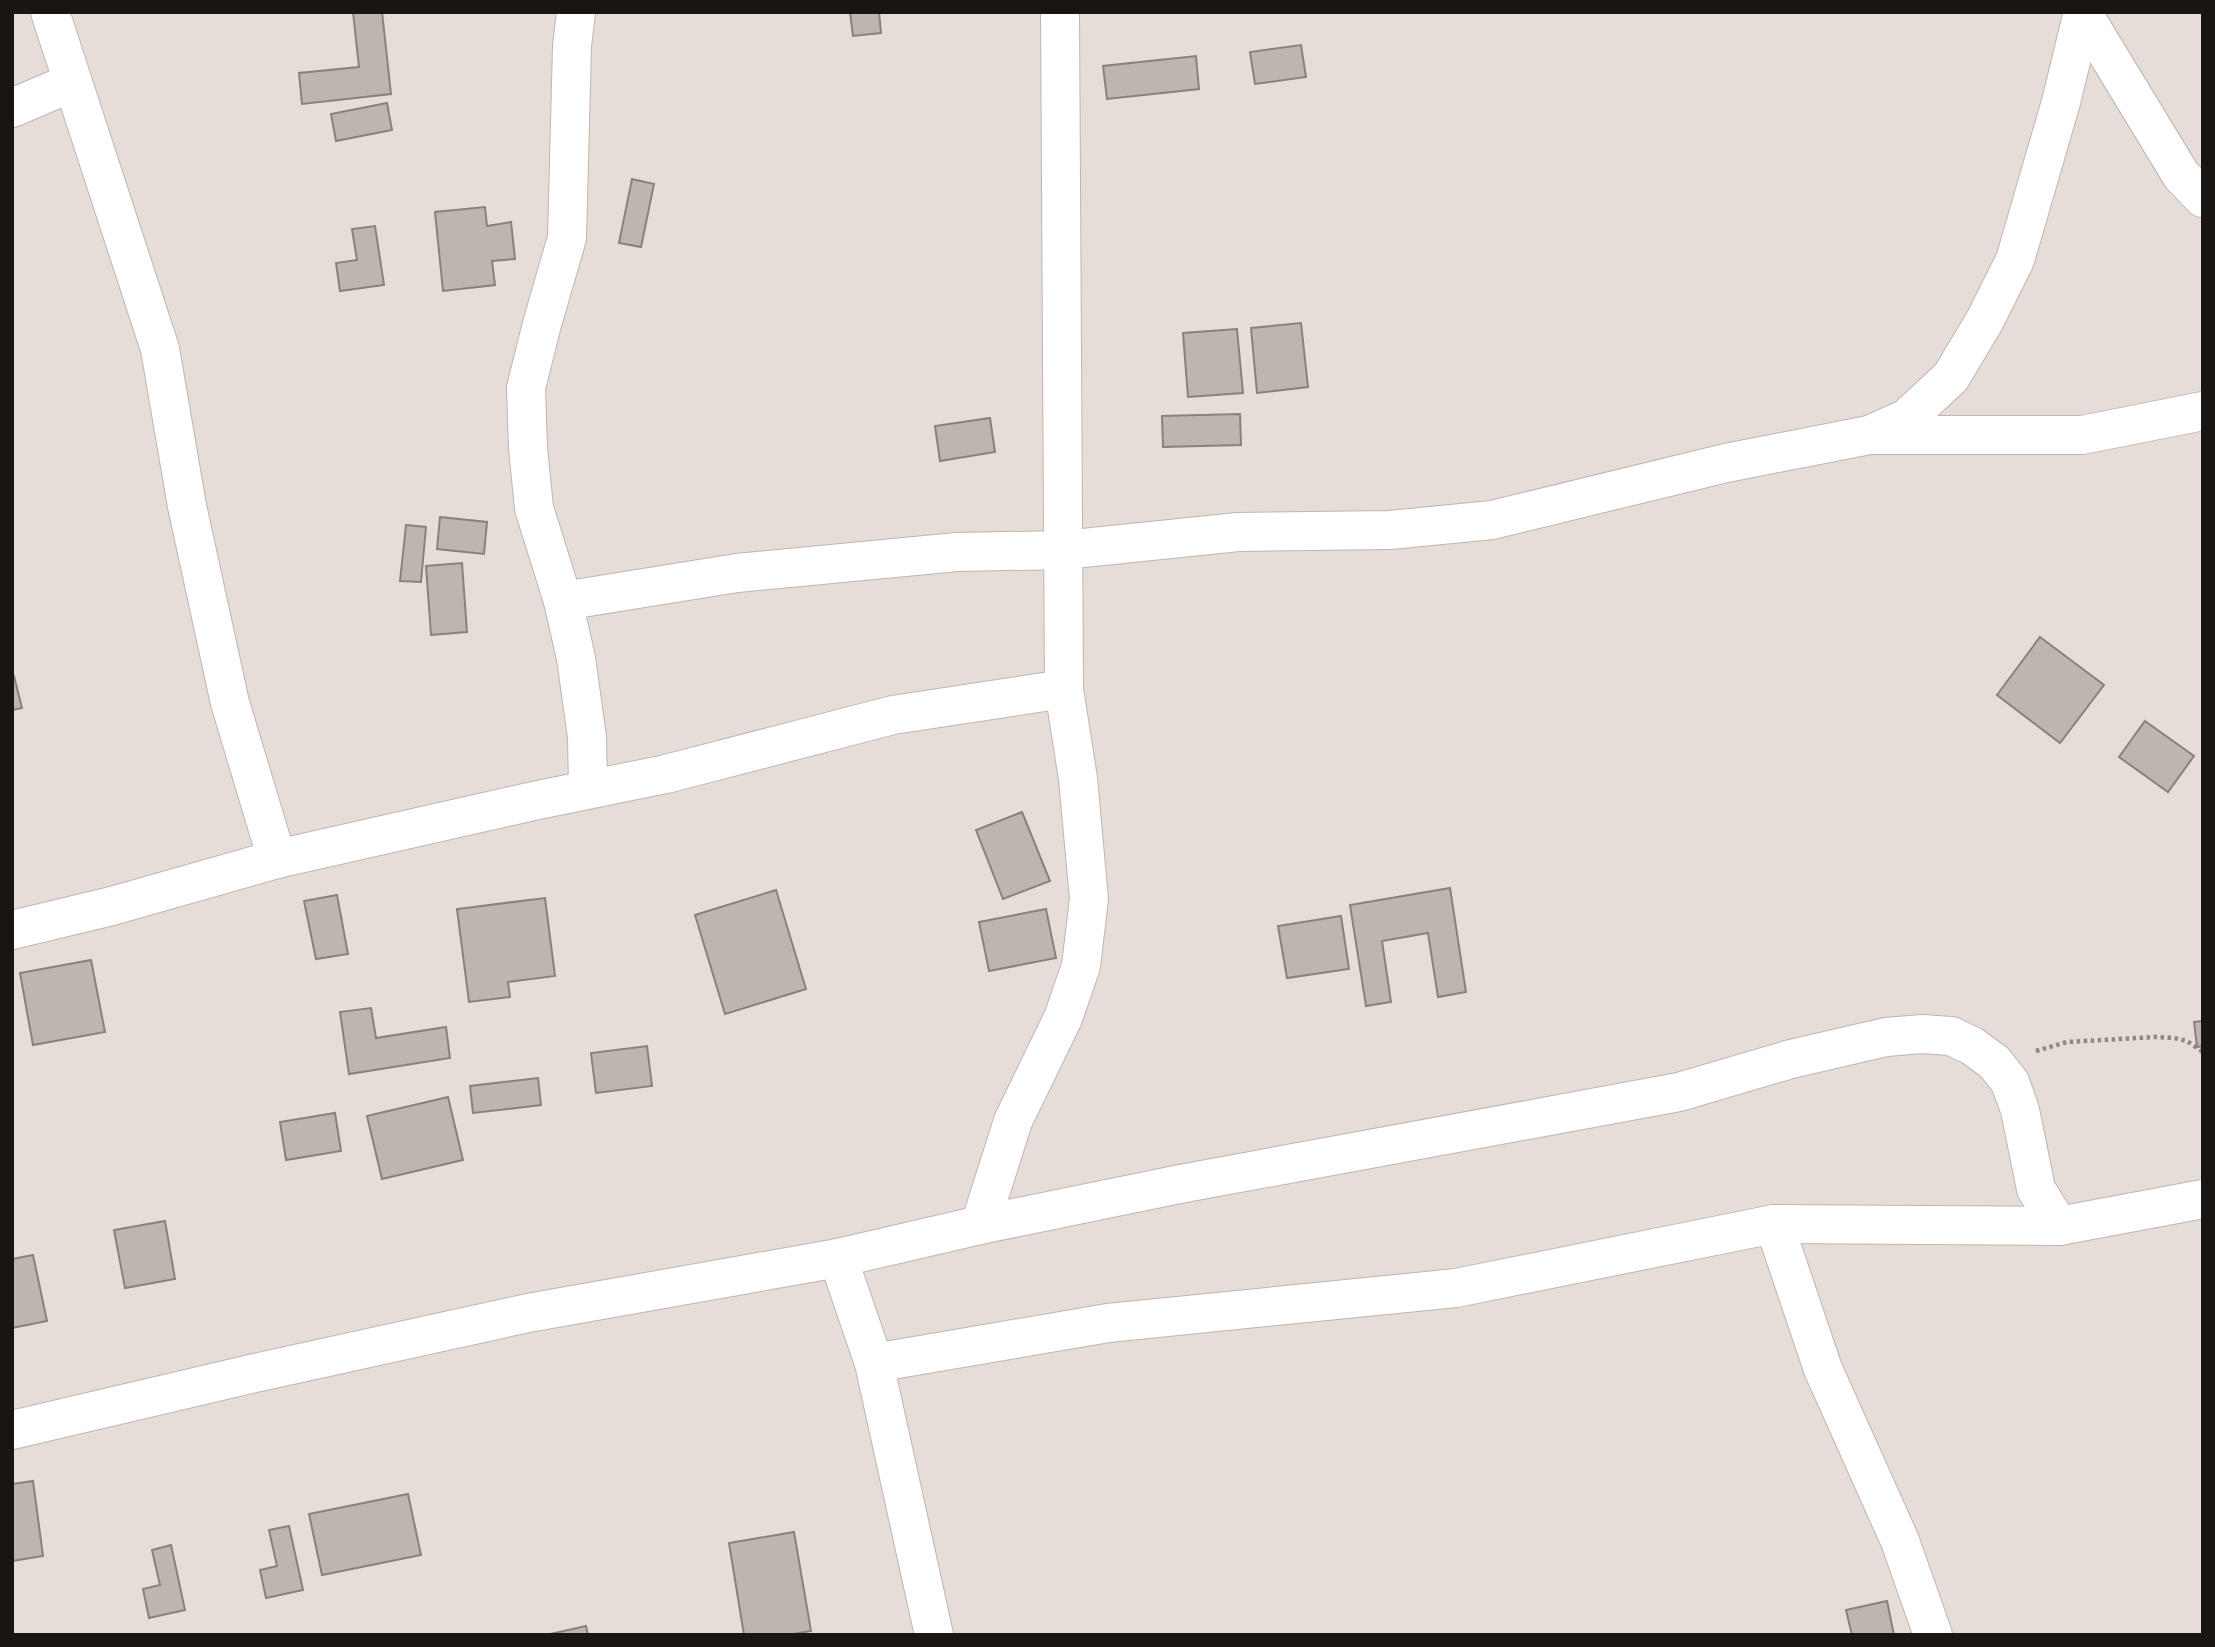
<svg xmlns="http://www.w3.org/2000/svg" width="2215" height="1647" font-family="'DM Sans',sans-serif">
<rect width="100%" height="100%" fill="#e7ddd8"/>
<g fill="#beb5b0" stroke="#8a817c" stroke-width="2">
<path d="M353,12H382L391,94L302,104L299,73L359,67Z"/>
<path d="M850,12H879L881,33L853,36Z"/>
<path d="M1301,45L1306,77L1255,84L1250,52Z"/>
<path d="M1196,56L1199,89L1107,99L1103,66Z"/>
<path d="M387,103L392,130L336,141L331,114Z"/>
<path d="M632,179L654,184L641,247L619,243Z"/>
<path d="M485,207L487,226L511,222L515,259L492,261L495,285L443,291L435,212Z"/>
<path d="M375,226L384,285L340,291L336,263L357,260L352,229Z"/>
<path d="M1301,323L1308,387L1257,393L1251,328Z"/>
<path d="M1237,329L1243,393L1188,397L1183,333Z"/>
<path d="M1240,414L1241,445L1163,447L1162,416Z"/>
<path d="M990,418L995,452L940,461L935,426Z"/>
<path d="M440,517L487,522L484,554L437,549Z"/>
<path d="M406,525L426,527L421,582L400,581Z"/>
<path d="M462,563L467,632L431,635L426,566Z"/>
<path d="M2040,637L2104,685L2060,743L1997,695Z"/>
<path d="M12,676H14L22,708L12,710Z"/>
<path d="M2145,721L2194,756L2168,792L2119,757Z"/>
<path d="M1022,812L1050,881L1003,899L976,830Z"/>
<path d="M1450,888L1466,992L1438,997L1428,933L1382,941L1391,1002L1366,1006L1350,905Z"/>
<path d="M776,890L806,989L725,1014L695,915Z"/>
<path d="M337,895L348,954L316,959L304,901Z"/>
<path d="M545,898L555,976L508,982L510,997L469,1002L457,909Z"/>
<path d="M1046,909L1056,958L989,971L979,922Z"/>
<path d="M1341,916L1349,969L1287,978L1278,926Z"/>
<path d="M91,960L105,1032L33,1045L20,973Z"/>
<path d="M371,1008L376,1038L446,1027L450,1058L349,1074L340,1012Z"/>
<path d="M2203,1021V1046L2197,1047L2194,1022Z"/>
<path d="M647,1046L652,1086L596,1093L591,1053Z"/>
<path d="M538,1078L541,1105L473,1113L470,1086Z"/>
<path d="M448,1097L463,1160L382,1179L367,1116Z"/>
<path d="M335,1113L341,1151L286,1160L280,1122Z"/>
<path d="M165,1221L175,1279L125,1288L114,1230Z"/>
<path d="M33,1255L47,1321L12,1328V1259Z"/>
<path d="M33,1481L43,1556L12,1561V1484Z"/>
<path d="M408,1494L421,1555L322,1575L309,1514Z"/>
<path d="M289,1526L303,1590L266,1598L260,1570L277,1566L269,1530Z"/>
<path d="M794,1532L811,1631L787,1635H744L729,1543Z"/>
<path d="M171,1545L185,1610L149,1618L143,1589L160,1585L152,1550Z"/>
<path d="M1887,1601L1894,1635H1852L1846,1610Z"/>
<path d="M586,1626L588,1635H546Z"/>
</g>
<g fill="none" stroke-linecap="round" stroke-linejoin="round">
<g stroke="#bfb5b0" stroke-width="40">
<g id="minor">
<path d="M50,12L160,349L187,506L230,703L277,859"/>
<path d="M576,12L572,46L567,238L542,324L526,388L528,448L534,508L563,601L576,658L587,737L588,789"/>
<path d="M2082,12L2181,175L2203,198"/>
<path d="M12,108L73,82"/>
<path d="M1875,435H2082L2203,411"/>
<path d="M563,601L737,573L957,552L1064,550L1238,532L1390,530L1492,520L1726,463L1869,435L1907,418L1951,377L1985,320L2015,260L2061,102L2083,12"/>
<path d="M12,930L112,906L277,859L538,800L666,774L893,715L1064,689"/>
<path d="M1774,1224L1823,1369L1900,1541L1933,1635"/>
<path d="M980,1225L1013,1121L1063,1018L1081,966L1089,899L1078,779L1064,689L1060,12"/>
<path d="M838,1258L874,1363L934,1635"/>
<path d="M874,1363L1108,1323L1456,1288L1774,1224L2059,1226L2203,1199"/>
<path d="M12,1430L255,1373L528,1313L838,1258L980,1225L1180,1184L1679,1092L1791,1059L1886,1037L1922,1034L1951,1036L1972,1046L1994,1062L2010,1082L2020,1110L2036,1189L2059,1226"/>
</g>
</g>
<path stroke="#8f8884" stroke-width="4.5" stroke-dasharray="3.5 3.5" stroke-linecap="butt" d="M2036,1051L2067,1042L2155,1037L2174,1038L2187,1041L2203,1052"/>
<use href="#minor" stroke="#fff" stroke-width="38"/>
</g>
<rect width="2215" height="1647" fill="none" stroke="#181513" stroke-width="28"/>
</svg>
